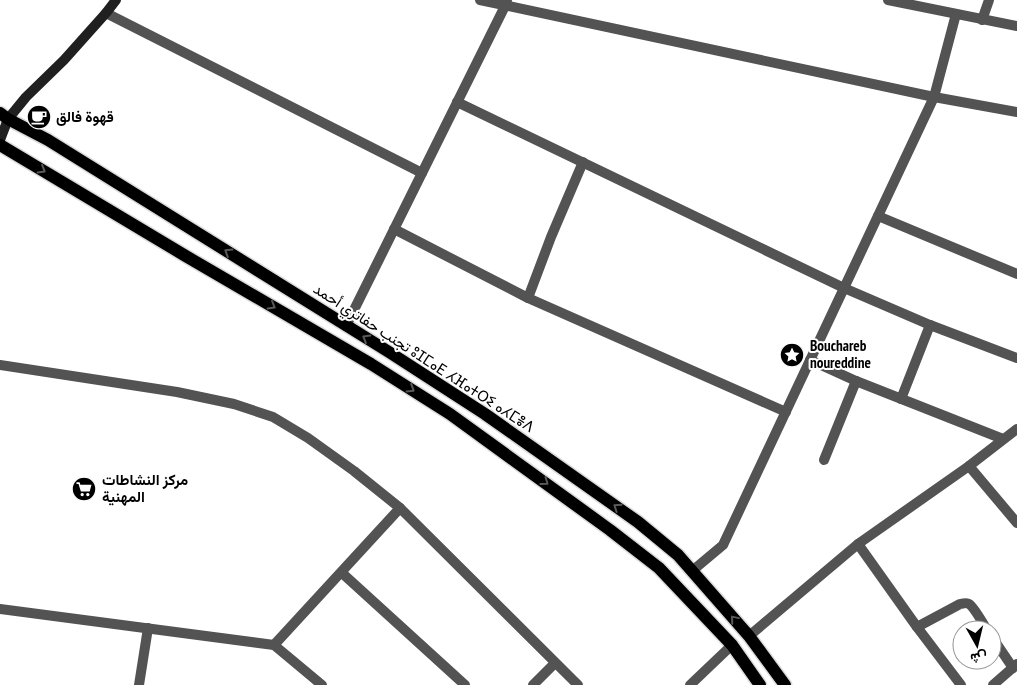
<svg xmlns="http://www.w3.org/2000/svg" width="1017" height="685" font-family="'PT Sans Narrow',Vazirmatn,'Noto Sans Tifinagh',sans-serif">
<rect width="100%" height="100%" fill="#fff"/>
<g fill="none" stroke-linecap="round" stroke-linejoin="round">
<g stroke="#dbdbdb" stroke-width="15">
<g id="primary">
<path d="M0,113L8,119L48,140L389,352L485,414L638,522L678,555L749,636L785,685"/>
<path d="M0,145L184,255L371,364L450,414L610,530L659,568L732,645L760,685"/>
</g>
</g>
<g stroke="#535353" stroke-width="10">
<path d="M480,0L934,97L1017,112"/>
<path d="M888,0L1017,26"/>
<path d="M106,13L422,173"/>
<path d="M982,20L989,0"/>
<path d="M457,102L844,288L930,325L1017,358"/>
<path d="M878,216L1017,274"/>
<path d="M394,229L528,298L786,412"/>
<path d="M528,298L551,237L583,162"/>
<path d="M346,326L505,6L507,0"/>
<path d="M810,360L856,381L1003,439"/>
<path d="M0,365L177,392L234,404L273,417L308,438L354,471L400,508L578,685"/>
<path d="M901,399L930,325"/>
<path d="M824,460L856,381"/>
<path d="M969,466L1017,523"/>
<path d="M858,544L917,627L961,685"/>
<path d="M692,571L723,545L934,97L956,14"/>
<path d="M342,573L465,685"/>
<path d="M0,609L274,645L322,685"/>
<path d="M917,627L960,604C964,604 966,602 969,604C974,607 984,625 987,630"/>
<path d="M749,636L858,544L969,466L1017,429"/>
<path d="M992,637L1013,668"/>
<path d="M274,645L400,508"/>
<path d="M139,685L148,628"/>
<path d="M533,685L555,663"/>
<path d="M690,685L732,645"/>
<path d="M993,685L1017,664"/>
</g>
<path stroke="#202020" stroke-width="10" d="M0,140L8,119L26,97L64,60L106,13L116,0"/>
<use href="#primary" stroke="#000" stroke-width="12"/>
</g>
<defs><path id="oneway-chevron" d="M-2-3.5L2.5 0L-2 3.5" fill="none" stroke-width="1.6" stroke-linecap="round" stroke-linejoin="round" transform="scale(1.25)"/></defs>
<g stroke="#595959">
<use href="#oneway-chevron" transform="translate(42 170) rotate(31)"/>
<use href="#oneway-chevron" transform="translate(228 252) rotate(-148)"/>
<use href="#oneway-chevron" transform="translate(272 306) rotate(30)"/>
<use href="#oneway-chevron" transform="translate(366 338) rotate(-149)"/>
<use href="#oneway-chevron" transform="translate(411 389) rotate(32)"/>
<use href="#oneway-chevron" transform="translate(545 482) rotate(36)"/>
<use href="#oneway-chevron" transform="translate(617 507) rotate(-145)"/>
<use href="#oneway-chevron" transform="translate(734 619) rotate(-130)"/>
</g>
<defs>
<g id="cafe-disc" transform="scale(1.25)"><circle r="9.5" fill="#000" stroke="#fff"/><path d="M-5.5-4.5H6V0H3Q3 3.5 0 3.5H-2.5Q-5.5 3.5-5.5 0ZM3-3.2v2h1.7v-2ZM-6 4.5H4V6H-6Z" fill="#fff"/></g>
<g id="sight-disc" transform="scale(1.25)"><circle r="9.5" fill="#000" stroke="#fff"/><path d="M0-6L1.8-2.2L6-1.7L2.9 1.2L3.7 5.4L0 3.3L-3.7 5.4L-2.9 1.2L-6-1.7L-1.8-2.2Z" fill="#fff"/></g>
<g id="supermarket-disc" transform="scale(1.25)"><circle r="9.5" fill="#000" stroke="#fff"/><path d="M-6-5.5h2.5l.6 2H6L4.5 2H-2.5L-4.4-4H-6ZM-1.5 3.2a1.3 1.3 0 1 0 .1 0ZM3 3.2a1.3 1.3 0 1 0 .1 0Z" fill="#fff"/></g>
</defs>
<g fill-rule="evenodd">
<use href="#cafe-disc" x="39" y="117"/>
<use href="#sight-disc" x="792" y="355"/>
<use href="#supermarket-disc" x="84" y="489"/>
</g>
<g text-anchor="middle" stroke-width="4" stroke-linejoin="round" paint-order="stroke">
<g font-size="15" font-weight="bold" fill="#000" stroke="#fff" text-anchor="start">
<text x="56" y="122">قهوة فالق</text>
<text x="810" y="351">Bouchareb<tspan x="810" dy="17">noureddine</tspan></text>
<text x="102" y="485">مركز النشاطات<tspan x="102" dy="17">المهنية</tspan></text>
</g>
<g font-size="15" fill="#000" stroke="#fff">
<text transform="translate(424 358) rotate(33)" y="5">تجنب حفاتري أحمد ⵓⵊⵎⴰⴹ ⵃⴼⴰⵜⵔⵉ ⴰⵃⵎⴻⴷ</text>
</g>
</g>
<g transform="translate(977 645) rotate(172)"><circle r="24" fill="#ffffff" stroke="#999999"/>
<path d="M0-4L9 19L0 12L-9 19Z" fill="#000000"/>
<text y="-8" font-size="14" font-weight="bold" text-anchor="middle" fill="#000000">ش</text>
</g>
</svg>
